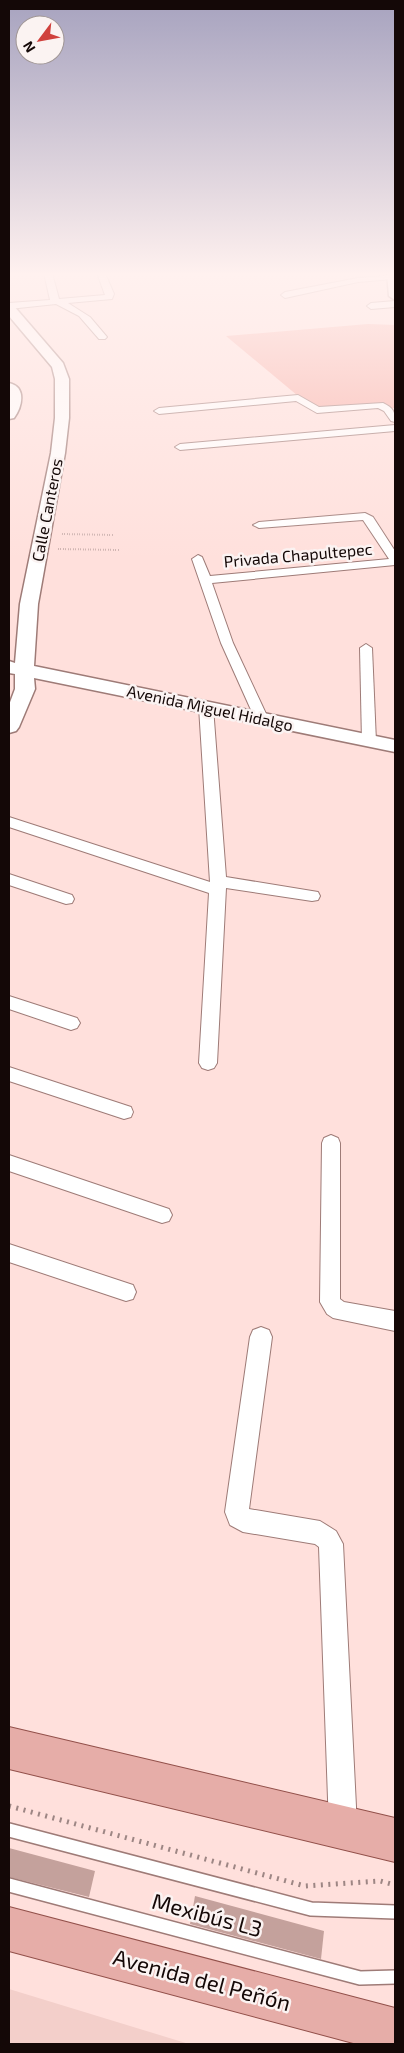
<svg xmlns="http://www.w3.org/2000/svg" width="404" height="2053" font-family="'Exo 2',sans-serif">
<rect width="100%" height="100%" fill="#ffe0dc"/>
<path fill="#f3cfca" d="M9,1989L189,2044H9Z"/>
<path fill="#f8aea6" d="M368,324L395,325V408L316,411L226,336Z"/>
<g fill="#c4a19c">
<path d="M9,1848L95,1871L89,1897L9,1877Z"/>
<path d="M195,1896L324,1931L321,1959L190,1924Z"/>
</g>
<g fill="none" stroke-linecap="round" stroke-linejoin="round">
<g stroke="#9e7b77" stroke-width="16">
<g id="lane">
<path d="M9,1830L311,1909L395,1912"/>
<path d="M9,1885L360,1978L395,1977"/>
</g>
</g>
<g stroke="#9e7b77" stroke-width="2">
<g id="street">
<path d="M44,273H52L59,299L105,295L97,273H105L114,294L112,299L68,303L90,317L107,337L105,339H99L79,316L56,304L9,309V303L50,300Z"/>
<path d="M395,275V279H393L358,282L285,298L281,295L285,292L358,278Z"/>
<path d="M395,301V307L371,309L367,306L371,303Z"/>
<path d="M298,395L319,407L383,403C393,408 395,411 395,422L391,421L384,411L378,408L317,413L296,401L159,414L154,411L159,408Z"/>
<path d="M395,425V431L180,450L175,447L180,444Z"/>
<path d="M365,513L373,517L395,551V565L212,583L233,643L268,718L261,722L256,721L221,643L192,559L198,555L202,557L210,576L389,559L363,520L259,528L253,525L259,522Z"/>
<path d="M366,644L372,648L376,742L369,746L362,742L360,648Z"/>
<path d="M206,703L213,707L226,877L312,891L318,892L320,896L318,900L312,901L226,888L217,1063L214,1068L208,1070L202,1068L199,1063L209,893L9,827V817L210,882L199,707Z"/>
<path d="M9,874L72,895L74,899L72,903L66,904L9,885Z"/>
<path d="M9,996L77,1018L80,1023L77,1028L71,1030L9,1009Z"/>
<path d="M9,1067L131,1107L133,1112L131,1117L124,1119L9,1081Z"/>
<path d="M331,1135L338,1138L340,1143V1299L344,1302L395,1311V1331L333,1318L327,1314L320,1302L322,1143L324,1138Z"/>
<path d="M9,1155L169,1209L172,1215L169,1221L162,1223L9,1171Z"/>
<path d="M9,1244L133,1285L136,1292L133,1299L126,1301L9,1262Z"/>
<path d="M261,1327L269,1330L272,1337L249,1509L320,1521L336,1531L343,1544L357,1827L353,1837L343,1841L333,1837L329,1827L319,1547L315,1544L243,1532L230,1525L225,1512L250,1337L253,1330Z"/>
</g>
</g>
<g stroke="#9e7b77" stroke-width="3">
<g id="secondary">
<path d="M387,273H395V300L389,296Z"/>
<path d="M9,304L13,305L63,363L69,379V418L65,453L38,604L34,666L395,740V752L34,678L35,689L19,727L16,731L9,733V705L15,689V674L9,673V661L15,663L20,604L51,453L55,418V379L52,367L9,316Z"/>
<path d="M9,383C27,387 22,407 14,418L9,419Z"/>
</g>
</g>
<g stroke="#92504a" stroke-width="2">
<g id="primary">
<path d="M9,1727L395,1818V1862L9,1769Z"/>
<path d="M9,1907L395,2008V2044H357L9,1951Z"/>
</g>
</g>
<g stroke="#9d8684" stroke-width="2" stroke-dasharray="0.5 2" stroke-linecap="butt">
<path d="M62,534L113,535"/>
<path d="M58,549L120,550"/>
</g>
<path stroke="#9d8684" stroke-width="5" stroke-dasharray="2 5.5" stroke-linecap="butt" d="M9,1806L305,1886L380,1881L395,1885"/>
<use href="#lane" stroke="#fff" stroke-width="13"/>
<use href="#street" fill="#fff" fill-rule="evenodd"/>
<use href="#secondary" fill="#fff" fill-rule="evenodd"/>
<use href="#primary" fill="#e6ada8" fill-rule="evenodd"/>
</g>
<linearGradient id="sky" x2="0" y2="1"><stop stop-color="#a7a3bf"/><stop offset="0.49" stop-color="#fff1ef"/><stop offset="1" stop-color="#fff1ef" stop-opacity="0"/></linearGradient>
<rect width="404" height="560" fill="url(#sky)"/>
<g text-anchor="middle" stroke-width="5" stroke-linejoin="round" paint-order="stroke">
<g font-size="16" fill="#140807" stroke="#fbf3f2">
<text transform="translate(47 510) rotate(-79)" y="6">Calle Canteros</text>
<text transform="translate(298 555) rotate(-5)" y="6">Privada Chapultepec</text>
<text transform="translate(210 708) rotate(12)" y="6">Avenida Miguel Hidalgo</text>
</g>
<g font-size="22" fill="#140807" stroke="#fbf3f2">
<text transform="translate(207 1915) rotate(15)" y="8">Mexibús L3</text>
<text transform="translate(202 1980) rotate(15)" y="8">Avenida del Peñón</text>
</g>
</g>
<rect width="404" height="2053" fill="none" stroke="#140807" stroke-width="20"/>
<g transform="translate(40 40) rotate(238)"><circle r="24" fill="#fbf3f2" stroke="#9f9594"/>
<path d="M0-4L9 19L0 12L-9 19Z" fill="#d0413d"/>
<text y="-8" font-size="14" font-weight="bold" text-anchor="middle" fill="#140807">N</text>
</g>
</svg>
